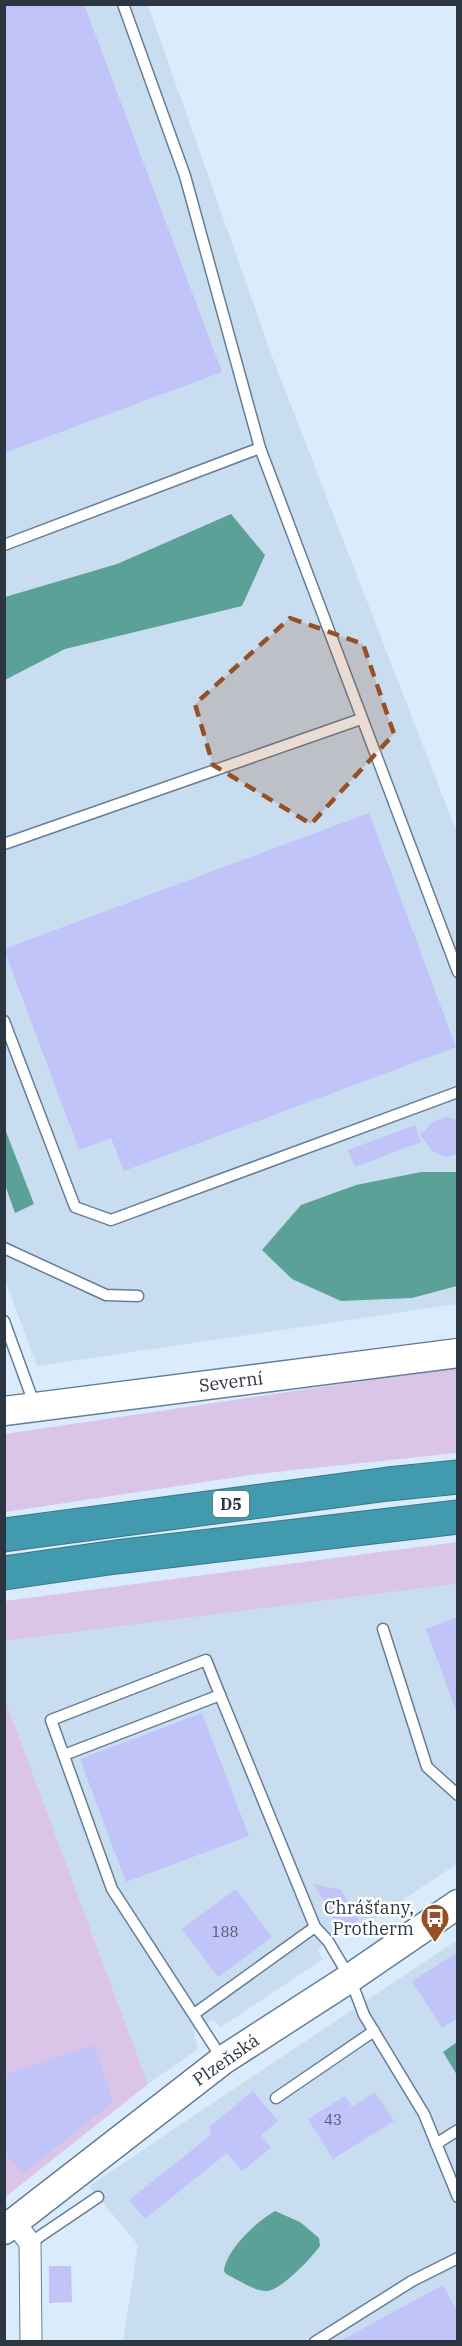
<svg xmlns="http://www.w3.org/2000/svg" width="462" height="2346" font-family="'IBM Plex Serif',serif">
<rect width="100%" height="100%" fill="#daebfc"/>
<g fill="#c9ddf1">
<path d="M5,5H148L273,359L457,833V1304L37,1366L5,1280Z"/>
<path d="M457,1584V1864L350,1935L341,1931L317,1950L323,1959L221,2027L212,2020L194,2031L198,2049L148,2084L5,1699V1641Z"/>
<path d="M457,1940V2341H123L138,2245L89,2186Z"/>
</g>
<g fill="#dac4e7">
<path d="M457,1367V1453L257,1474L5,1512V1434Z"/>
<path d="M457,1542V1584L5,1641V1601Z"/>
<path d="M5,1699L148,2084L4,2198Z"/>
</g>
<g fill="#5ba197">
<path d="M231,514L265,555L242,606L65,649L5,680V597L117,564Z"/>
<path d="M5,1129L34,1204L15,1213L5,1185Z"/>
<path d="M421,1172H457V1286L412,1298L341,1301L292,1279L262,1250L301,1205L356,1185Z"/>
<path d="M457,2042V2075L443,2052Z"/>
<path d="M275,2211L300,2222L319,2238L320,2246C311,2258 281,2291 266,2291C254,2291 237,2279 226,2274L224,2271C226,2250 257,2221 275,2211Z"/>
</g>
<g fill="#c0c4f8">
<path d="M4,4H84L222,372L4,453Z"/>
<path d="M369,813L456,1047L124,1171L111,1138L79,1150L4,949Z"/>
<path d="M446,1117L458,1120V1154L445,1157L432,1151L420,1135L434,1121Z"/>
<path d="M415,1125L421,1142L355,1167L348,1150Z"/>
<path d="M458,1617V1710L456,1711L426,1629Z"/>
<path d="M202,1713L249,1836L126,1882L80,1759Z"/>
<path d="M314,1884L341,1890L359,1920L341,1931Z"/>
<path d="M236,1889L272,1937L218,1977L182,1929Z"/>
<path d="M458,1952V2018L442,2028L412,1981Z"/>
<path d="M94,2045L113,2102L23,2174L4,2151V2075Z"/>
<path d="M253,2091L278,2121L261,2135L271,2148L242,2171L227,2153L145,2219L129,2200L212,2134L209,2127Z"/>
<path d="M375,2092L394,2121L333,2159L308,2119L345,2096L352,2107Z"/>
<path d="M49,2266H71L72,2302L49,2303Z"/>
<path d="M443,2285L458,2313V2342H338Z"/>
</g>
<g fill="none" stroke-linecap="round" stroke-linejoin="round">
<g stroke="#657e96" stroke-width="13">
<g id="lane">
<path d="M123,4L185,176L260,448L458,972"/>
<path d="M4,545L260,448"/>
<path d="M4,844L361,719"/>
<path d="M4,1021L75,1207L111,1220L458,1092"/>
<path d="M4,1248L106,1295L138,1296"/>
<path d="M4,1321L35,1406"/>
<path d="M383,1629L427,1767L458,1795"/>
<path d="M220,1695L206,1660L51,1720L112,1889L223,2060"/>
<path d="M64,1755L220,1695L315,1927L328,1941L350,1978L364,2015L424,2114L458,2197"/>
<path d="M194,2014L315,1927"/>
<path d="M276,2098L374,2031"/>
<path d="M436,2144L458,2130"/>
<path d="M30,2243L98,2197"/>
<path d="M315,2342L412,2281L458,2258"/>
</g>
</g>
<g stroke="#657e96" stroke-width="23">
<path id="street" d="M15,2223L30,2243L31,2342"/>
</g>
<g stroke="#657e96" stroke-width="31">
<g id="secondary">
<path d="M4,1411L458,1353"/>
<path d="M4,2230L223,2060L350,1978L458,1904"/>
</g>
</g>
<g stroke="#3a7788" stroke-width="35">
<g id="highway">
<path d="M4,1535L388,1484L458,1477"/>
<path d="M4,1573L116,1557L458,1517"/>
</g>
</g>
<use href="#lane" stroke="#fff" stroke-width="10"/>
<use href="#street" stroke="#fff" stroke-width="21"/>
<use href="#secondary" stroke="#fff" stroke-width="28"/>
<use href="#highway" stroke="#429aaf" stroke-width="33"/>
</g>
<path fill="#955025" fill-opacity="0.2" stroke="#955025" stroke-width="4.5" stroke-dasharray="12 8" stroke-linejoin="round" d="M290,618L363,644L394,734L311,824L213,765L195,704Z"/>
<defs>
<g id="bus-pin" transform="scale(1.5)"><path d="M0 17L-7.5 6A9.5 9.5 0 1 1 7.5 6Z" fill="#955025" stroke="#fff"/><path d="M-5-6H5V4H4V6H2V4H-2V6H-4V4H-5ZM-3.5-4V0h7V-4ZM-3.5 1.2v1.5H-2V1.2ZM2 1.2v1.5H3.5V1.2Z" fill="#fff"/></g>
</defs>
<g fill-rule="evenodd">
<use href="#bus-pin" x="435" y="1918"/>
</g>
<g text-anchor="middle" stroke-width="5" stroke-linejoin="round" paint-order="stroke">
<g font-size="15" fill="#515a6f">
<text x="225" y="1937">188</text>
<text x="333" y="2125">43</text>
</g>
<rect fill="#fff" stroke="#6b727a" stroke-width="1.5" x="213" y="1491" width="36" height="26" rx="4.5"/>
<g font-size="16" font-weight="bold" fill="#2c3641">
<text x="231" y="1510">D5</text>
</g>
<g font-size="18" fill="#2c3641" stroke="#fff">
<text transform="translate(231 1382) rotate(-7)" y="6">Severní</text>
<text transform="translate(226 2060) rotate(-35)" y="6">Plzeňská</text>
</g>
<g font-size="18" fill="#2c3641" stroke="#fff" text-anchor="end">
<text x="414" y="1914">Chrášťany,<tspan x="414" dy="21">Protherm</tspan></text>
</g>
</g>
<rect width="462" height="2346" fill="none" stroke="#2c3641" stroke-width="12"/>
</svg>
